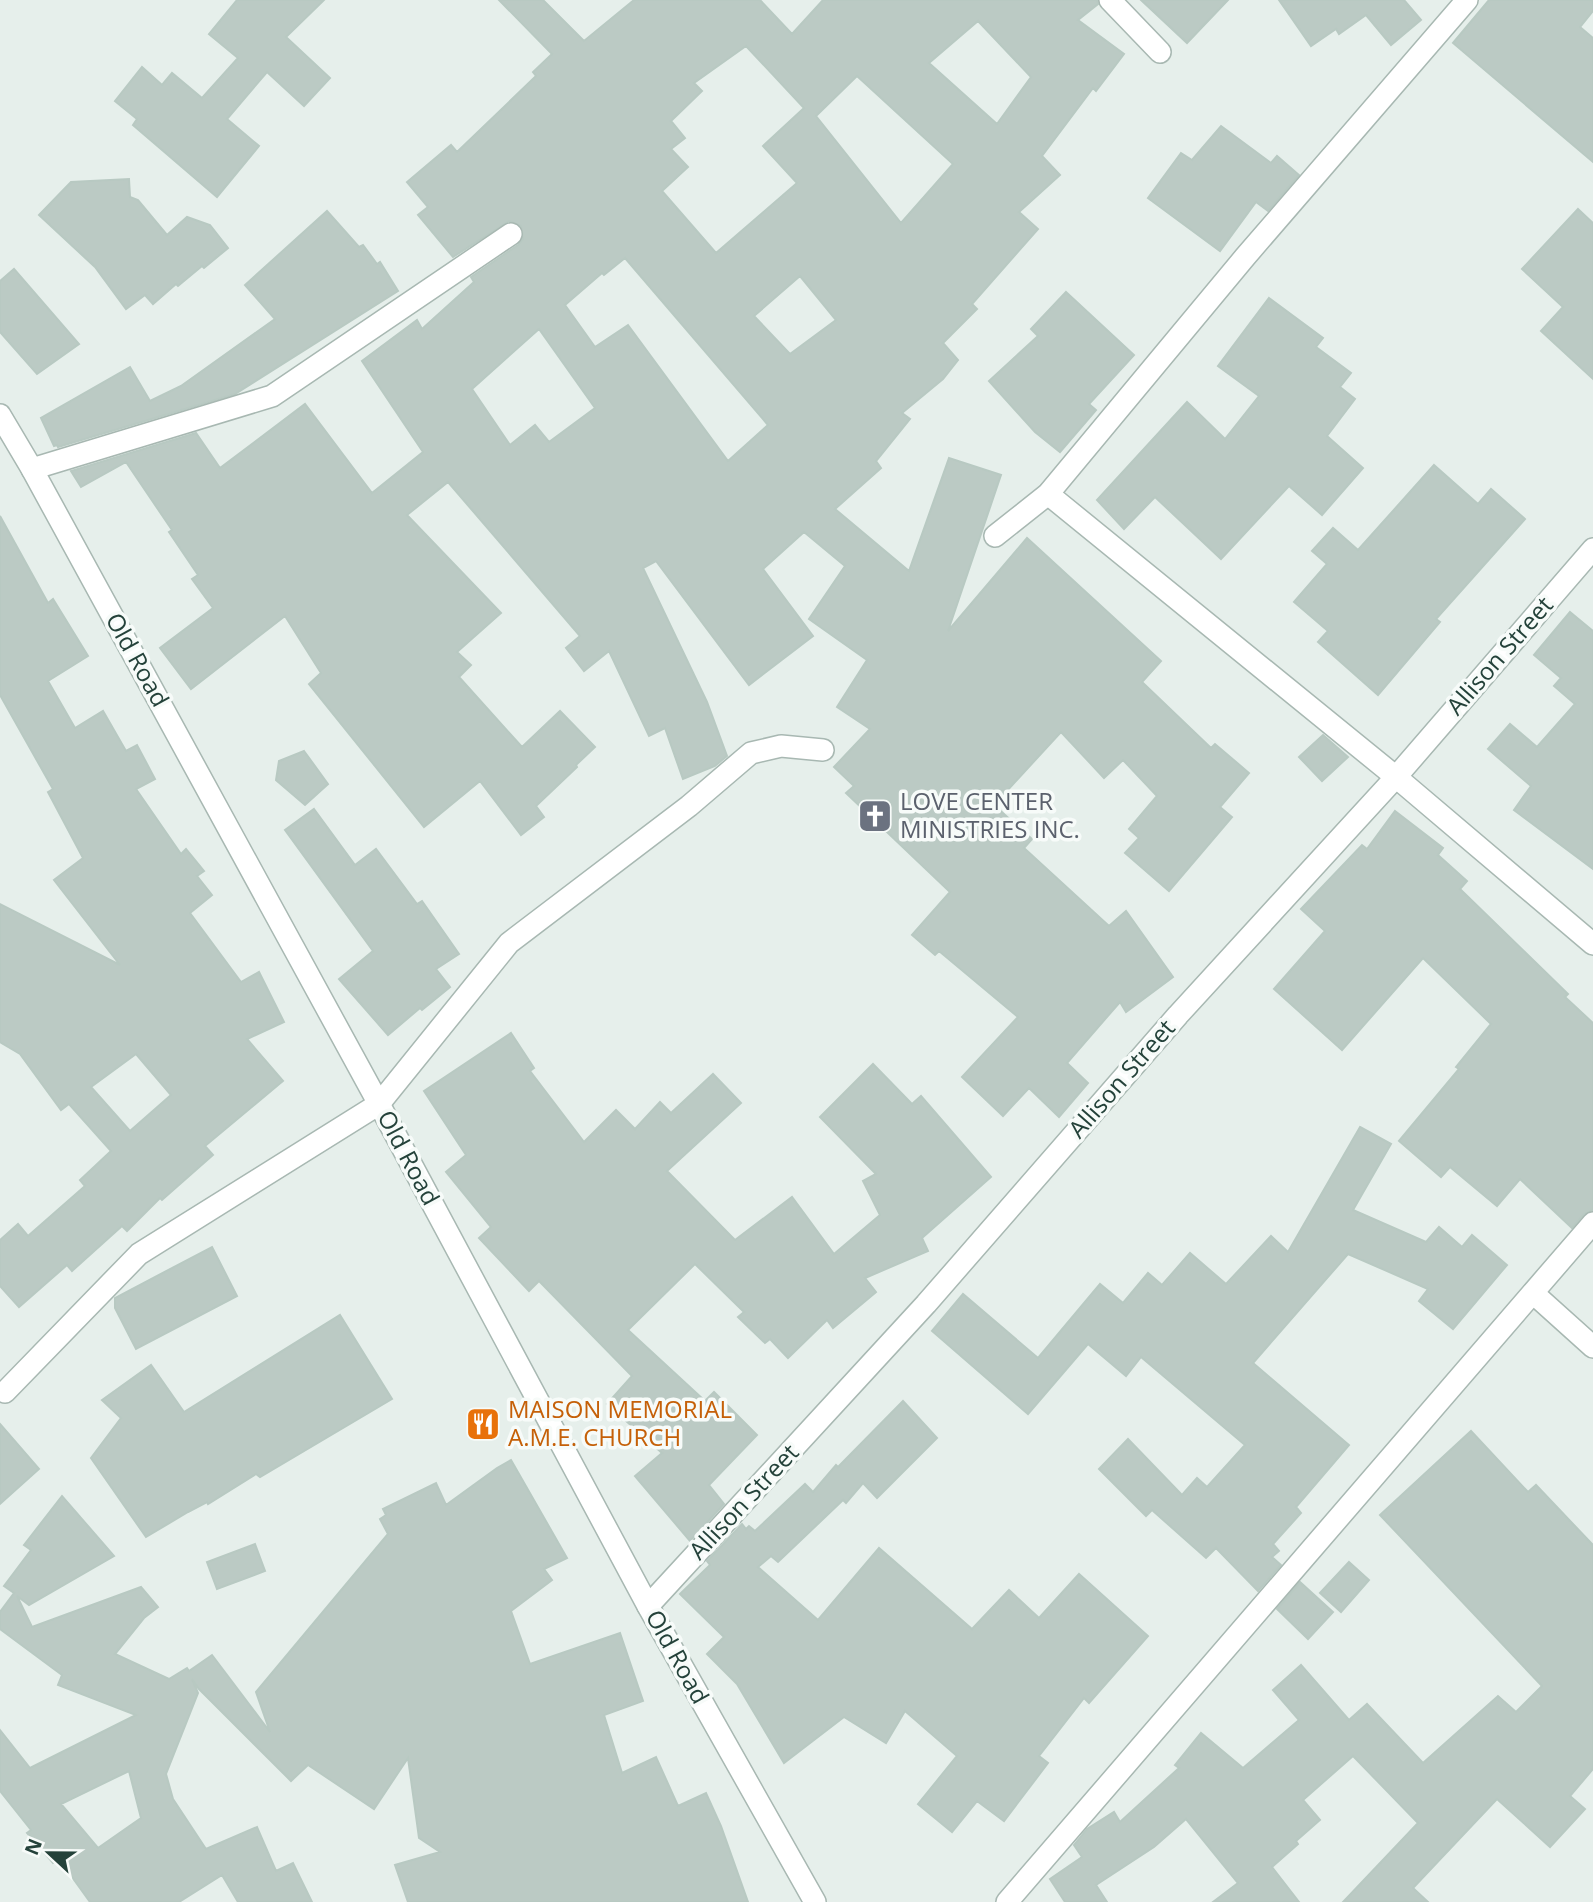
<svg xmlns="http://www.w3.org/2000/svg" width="1593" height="1902" font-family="'Open Sans',sans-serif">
<rect width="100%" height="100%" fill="#e6efeb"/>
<g fill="#bbcac4" stroke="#b8c9c2" stroke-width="2" fill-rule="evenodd">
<path d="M237,0H324L286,37L330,78L304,106L267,72L227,119L259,146L217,197L133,125L137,119L115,101L142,67L162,85L172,73L202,98L238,58L209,34Z"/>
<path d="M499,0H543L584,41L634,0H760L792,34L823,0H1097L1098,4L1078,20L1124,54L1096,91L1093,88L1042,156L1060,175L1019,212L1038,229L972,304L977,309L943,343L958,360L943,379L902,413L910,419L876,461L881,468L835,509L909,571L949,458L1001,475L948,631L1027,538L1161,661L1142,682L1211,748L1215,744L1249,773L1220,807L1232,817L1169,891L1125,853L1139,838L1129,829L1157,796L1123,760L1104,778L1061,732L994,805L1032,839L1024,848L1109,926L1126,911L1173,977L1126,1012L1120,1002L1067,1063L1088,1083L1059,1117L1029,1088L1003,1116L962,1077L1018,1017L939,951L935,955L912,935L950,892L846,793L854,786L834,767L870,729L837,707L867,660L809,619L845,566L804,532L763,569L813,636L749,685L656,561L643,568L707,702L727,756L715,766L683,779L665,728L649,736L609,651L584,671L566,648L580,636L448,482L407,515L501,613L457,652L471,665L459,677L522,747L560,711L595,747L576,765L577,767L536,806L544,817L521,835L480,781L424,827L309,684L321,673L285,616L191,689L160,648L213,608L192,579L198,575L169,532L172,530L126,462L81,487L71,471L196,433L220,468L305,404L372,493L423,452L362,361L417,320L422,329L474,282L471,277L518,245L523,239L521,226L509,221L453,257L418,215L428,207L407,182L451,145L457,152L536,76L533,72L552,54ZM978,21L1031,77L997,124L929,63ZM746,46L804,108L763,146L797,183L716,253L662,191L688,167L671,149L685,138L671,121L702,91L694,83ZM857,76L953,164L901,223L816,116ZM625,258L768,425L728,461L628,325L595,347L565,305L602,273L604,275ZM800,276L836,320L790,354L754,316ZM539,329L595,408L549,442L535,425L510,445L472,389Z"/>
<path d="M1141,0H1228L1187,43Z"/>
<path d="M1279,0H1404L1421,20L1391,45L1366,15L1339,34L1336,29L1311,46Z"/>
<path d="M1489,0H1593V11L1580,27L1593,38V162L1453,43Z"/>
<path d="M1221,126L1271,163L1277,156L1299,175L1268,211L1256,202L1220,251L1148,198L1181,153L1192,160Z"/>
<path d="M129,179L130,197L138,200L167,235L187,217L210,225L228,248L204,268L202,266L178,286L176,284L153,304L145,295L126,309L95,267L39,215L71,182Z"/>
<path d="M1578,209L1593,223V379L1541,331L1563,307L1522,269Z"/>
<path d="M327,211L359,247L363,245L377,264L380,262L398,291L235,394L58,447L57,445L54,446L41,418L130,367L150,401L181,386L275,319L245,285Z"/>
<path d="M14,269L79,344L37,374L0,332V281Z"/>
<path d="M1066,292L1134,355L1089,404L1096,410L1060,452L1035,432L989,381L1038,336L1031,329Z"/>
<path d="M1269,298L1323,338L1316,347L1351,373L1340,387L1355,399L1327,436L1363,468L1322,515L1289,486L1221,559L1155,497L1124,529L1097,500L1187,402L1225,439L1259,396L1218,366Z"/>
<path d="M1434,465L1478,504L1491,489L1525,519L1436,619L1440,622L1378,695L1318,642L1328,631L1294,602L1327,564L1312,551L1333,528L1358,550Z"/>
<path d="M0,516L48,603L53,599L88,656L48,681L75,728L103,711L126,751L137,745L155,779L136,789L181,854L186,849L204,871L197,876L212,895L190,913L241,982L259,972L284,1022L247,1039L283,1081L205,1146L213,1155L162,1200L160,1198L127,1231L122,1226L72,1271L67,1265L19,1307L0,1286V1240L18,1224L28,1236L85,1186L80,1180L111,1151L69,1104L61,1110L20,1054L0,1042V904L120,965L54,880L83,858L48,792L53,789L0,695ZM136,1054L171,1095L130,1131L91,1087Z"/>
<path d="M1570,612L1593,631V869L1514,810L1531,786L1488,749L1510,724L1537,747L1575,704L1554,686L1561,678L1534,655Z"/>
<path d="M1323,735L1348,757L1322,781L1299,757Z"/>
<path d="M304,751L328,784L305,805L276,780L279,761Z"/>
<path d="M314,809L355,865L376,849L417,904L422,901L459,954L436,969L450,987L422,1010L420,1008L388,1035L339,979L373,951L285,830Z"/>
<path d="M1395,811L1443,848L1438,855L1467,881L1460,889L1568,994L1565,997L1593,1023V1210L1584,1214L1572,1228L1520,1179L1497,1206L1450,1167L1441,1177L1399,1141L1459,1069L1456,1067L1491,1024L1423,958L1342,1050L1274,989L1325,931L1301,909L1362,845L1367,849Z"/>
<path d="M511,1033L534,1068L530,1071L584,1142L616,1110L635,1129L660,1102L671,1113L713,1074L741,1103L667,1171L735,1240L792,1197L834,1254L880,1215L863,1181L876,1174L820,1117L873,1064L912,1104L921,1096L991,1177L922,1238L928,1251L865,1278L876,1292L833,1328L827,1320L788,1358L770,1339L765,1343L738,1317L744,1312L695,1264L628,1330L705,1401L714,1392L757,1435L709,1485L724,1504L690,1541L635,1476L662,1453L607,1404L632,1376L539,1281L529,1291L479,1238L491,1227L446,1172L466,1155L424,1091Z"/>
<path d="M1360,1127L1391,1144L1353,1210L1426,1242L1439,1227L1462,1247L1472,1235L1507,1265L1453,1329L1419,1301L1428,1289L1348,1254L1253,1363L1349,1445L1296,1507L1301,1513L1273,1544L1279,1551L1272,1557L1281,1565L1258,1591L1216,1548L1206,1558L1152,1510L1146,1516L1099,1469L1128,1439L1182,1495L1197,1478L1207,1487L1245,1445L1141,1357L1126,1376L1088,1344L1028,1414L932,1331L963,1294L1038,1358L1100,1284L1123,1303L1148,1273L1162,1285L1190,1253L1226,1284L1271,1236L1288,1252Z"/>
<path d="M212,1247L237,1296L136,1349L115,1308V1298Z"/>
<path d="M340,1315L392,1399L260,1477L256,1474L208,1504L207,1502L188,1512L146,1537L91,1458L121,1418L102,1400L151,1365L184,1412Z"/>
<path d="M903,1401L937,1438L877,1498L863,1483L846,1503L843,1500L778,1562L771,1556L758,1567L818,1620L879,1548L972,1629L1009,1590L1039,1618L1079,1574L1148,1636L1089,1703L1084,1698L1039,1756L1048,1763L1004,1821L977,1801L952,1832L918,1804L957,1756L905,1711L886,1743L844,1717L784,1763L737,1684L707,1654L724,1637L680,1594L710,1565L707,1561L742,1524L746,1529L749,1526L755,1531L805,1484L813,1492L836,1465L838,1467Z"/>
<path d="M0,1424L39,1469L0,1504Z"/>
<path d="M1471,1431L1528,1492L1536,1485L1593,1545V1769L1570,1796L1585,1809L1550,1847L1497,1799L1413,1888L1428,1902H1343L1418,1823L1353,1756L1303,1800L1320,1820L1296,1841L1298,1844L1272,1867L1299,1902H1213L1238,1883L1186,1819L1154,1847L1096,1885L1107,1902H1065L1050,1879L1082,1857L1074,1845L1087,1829L1114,1812L1120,1822L1179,1768L1175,1765L1201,1733L1243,1768L1299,1720L1273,1690L1301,1665L1349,1720L1367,1704L1423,1763L1498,1696L1516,1712L1542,1686L1380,1515Z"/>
<path d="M511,1460L567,1558L544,1569L552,1580L511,1611L530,1664L620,1633L643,1701L604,1715L622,1773L656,1757L678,1806L706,1793L721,1826L748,1902H408L395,1865L440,1852L419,1838L408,1758L374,1809L308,1765L291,1781L199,1689L192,1679L198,1693L166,1774L173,1799L206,1849L257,1827L276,1871L293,1863L312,1902H238L222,1875L179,1902H90L59,1859L53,1863L27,1833L31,1830L0,1791V1730L30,1768L136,1715L58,1685L62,1675L0,1629V1612L14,1593L4,1586L31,1550L24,1545L62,1496L114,1556L29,1605L17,1596L32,1627L141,1587L158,1607L144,1618L115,1654L169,1679L187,1668L189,1671L212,1655L270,1732L256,1692L388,1534L380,1519L386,1515L383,1509L436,1483L446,1505L497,1468ZM129,1771L141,1818L98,1848L61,1804Z"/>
<path d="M255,1544L265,1571L217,1589L207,1562Z"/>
<path d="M1349,1562L1369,1580L1341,1612L1320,1593Z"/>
<path d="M1300,1582L1333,1612L1308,1639L1277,1609Z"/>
</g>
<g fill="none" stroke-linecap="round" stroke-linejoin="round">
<g stroke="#a8b8b2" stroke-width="24">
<g id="minor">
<path d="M1110,0L1160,52"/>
<path d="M0,415L32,469L379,1104L648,1606L815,1902"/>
<path d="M32,469L272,396L511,234"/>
<path d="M1048,494L1396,777L1593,944"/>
<path d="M995,536L1048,494L1245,257L1467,0"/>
<path d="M1533,1293L1593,1347"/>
<path d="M5,1392L139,1254L379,1104L509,943L689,806L751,753L781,746L823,750"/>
<path d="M648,1606L926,1304L1178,1015L1396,777L1593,549"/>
<path d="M1007,1902L1593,1223"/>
</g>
</g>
<use href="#minor" stroke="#fff" stroke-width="21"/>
</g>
<defs>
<g id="church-square" transform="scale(1.75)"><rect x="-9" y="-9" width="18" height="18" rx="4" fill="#6b7280" stroke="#f7fbf9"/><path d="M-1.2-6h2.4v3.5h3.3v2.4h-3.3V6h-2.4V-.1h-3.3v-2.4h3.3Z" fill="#fff"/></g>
<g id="restaurant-square" transform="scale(1.75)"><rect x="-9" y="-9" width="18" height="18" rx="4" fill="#e8710a" stroke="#f7fbf9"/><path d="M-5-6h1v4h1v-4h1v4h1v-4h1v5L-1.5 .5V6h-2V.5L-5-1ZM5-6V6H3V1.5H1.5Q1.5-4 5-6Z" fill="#fff"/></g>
</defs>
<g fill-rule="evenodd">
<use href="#church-square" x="875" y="816"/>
<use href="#restaurant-square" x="483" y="1424"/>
</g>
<g text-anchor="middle" stroke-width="7" stroke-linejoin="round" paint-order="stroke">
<g font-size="24" fill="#24423a" stroke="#f7fbf9">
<text transform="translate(1500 656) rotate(-49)" y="8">Allison Street</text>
<text transform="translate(137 660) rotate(61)" y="8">Old Road</text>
<text transform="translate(1122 1079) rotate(-49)" y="8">Allison Street</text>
<text transform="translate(408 1158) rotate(62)" y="8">Old Road</text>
<text transform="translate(744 1502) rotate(-47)" y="8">Allison Street</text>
<text transform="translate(677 1657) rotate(61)" y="8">Old Road</text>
</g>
<g font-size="24" fill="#5b616d" stroke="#f7fbf9" text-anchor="start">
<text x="900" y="810">LOVE CENTER<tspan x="900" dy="28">MINISTRIES INC.</tspan></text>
</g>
<g font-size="24" fill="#c56008" stroke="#f7fbf9" text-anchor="start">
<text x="508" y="1418">MAISON MEMORIAL<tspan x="508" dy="28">A.M.E. CHURCH</tspan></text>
</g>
</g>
<g transform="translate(49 1853) rotate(292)" stroke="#f7fbf9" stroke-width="5" paint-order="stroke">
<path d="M0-5L12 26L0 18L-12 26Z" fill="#24423a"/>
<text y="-10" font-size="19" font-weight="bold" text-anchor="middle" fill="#24423a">N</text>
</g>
</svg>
